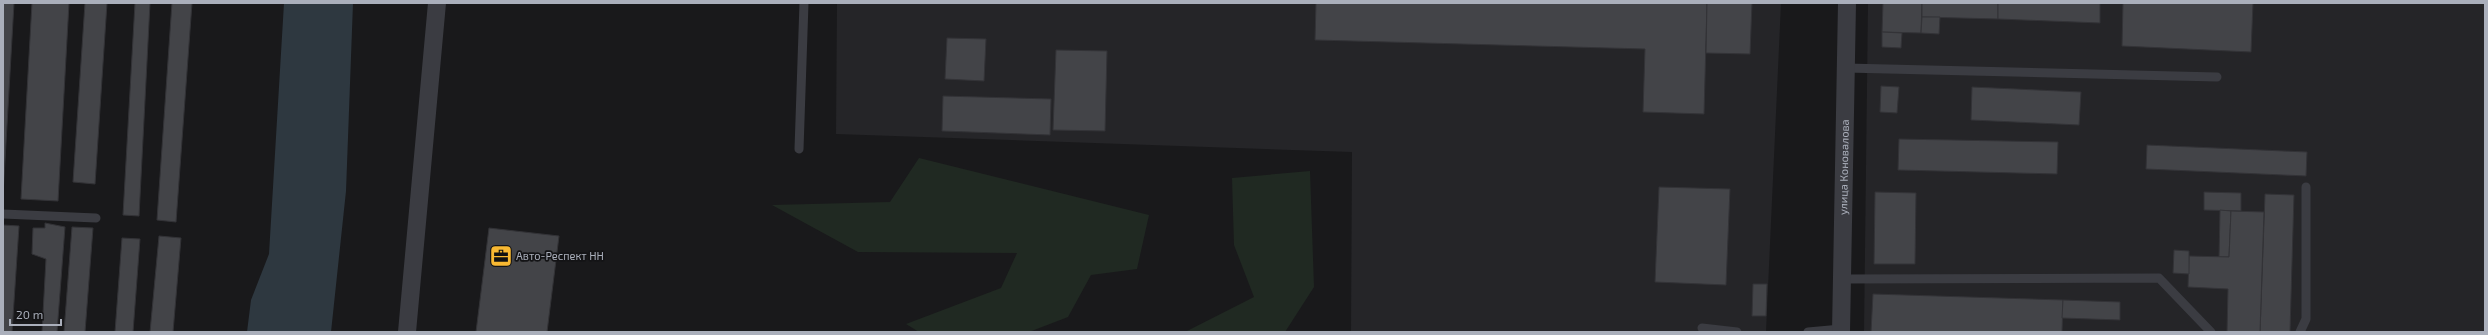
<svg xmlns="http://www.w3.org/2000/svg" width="2488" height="335" font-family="'Exo 2',sans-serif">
<rect width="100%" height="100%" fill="#19191b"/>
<g fill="#252528">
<path d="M837,3H1781L1766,332H1351L1352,152L836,134Z"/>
<path d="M1868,3H2485V332H1864Z"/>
</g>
<g fill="#202922">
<path d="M919,158L1149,215L1137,269L1091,275L1068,317L1029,332H919L906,324L1001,288L1017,253L858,252L772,205L890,202Z"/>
<path d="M1310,171L1314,287L1285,332H1185L1254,297L1234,245L1232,178Z"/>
</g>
<path fill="#2e3840" d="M284,3H353L346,191L331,332H247L251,300L269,254Z"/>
<g fill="#434448" stroke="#333337">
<path d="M3,3H14L3,195Z"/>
<path d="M32,3H69L58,201L21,199Z"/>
<path d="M85,3H107L95,184L73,182Z"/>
<path d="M135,3H150L139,216L123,215Z"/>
<path d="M172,3H192L176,222L157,220Z"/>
<path d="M1316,3H1707L1704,114L1643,112L1645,49L1315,40Z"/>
<path d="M1707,3H1752L1750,54L1706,53Z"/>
<path d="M1883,3H1922L1921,33L1882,32Z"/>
<path d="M1922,3H1998V19L1922,17Z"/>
<path d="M1998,3H2100V23L1998,19Z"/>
<path d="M2123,3H2253L2251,52L2122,46Z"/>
<path d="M1922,17H1940L1939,34L1921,33Z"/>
<path d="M1882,32L1902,33L1901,48L1882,47Z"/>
<path d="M947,38L986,39L984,81L945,79Z"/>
<path d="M1056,50L1107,51L1105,131L1053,130Z"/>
<path d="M1881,86L1899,87L1897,113L1880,112Z"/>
<path d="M1972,87L2081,92L2079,125L1971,120Z"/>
<path d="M943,96L1051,99L1050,135L942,131Z"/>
<path d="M1899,139L2058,142L2057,174L1898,170Z"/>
<path d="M2147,145L2307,152L2306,176L2146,169Z"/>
<path d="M1659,187L1730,189L1726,285L1655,282Z"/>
<path d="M1875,192L1916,193L1915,264H1874Z"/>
<path d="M2204,192L2241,193V211L2204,210Z"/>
<path d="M2265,194L2294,195L2290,332H2260Z"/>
<path d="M2220,210L2231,211L2229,257H2219Z"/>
<path d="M2231,211L2264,212L2260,332H2227L2228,289L2188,287L2189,256L2229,257Z"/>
<path d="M45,223L65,227L57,332H42L46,259L32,254L33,228H45Z"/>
<path d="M3,225L19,226L12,332H3Z"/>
<path d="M72,227L93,228L85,332H64Z"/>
<path d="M489,228L559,236L547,332H476Z"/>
<path d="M159,236L181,238L173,332H150Z"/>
<path d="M122,238L140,239L133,332H115Z"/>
<path d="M2174,250L2189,251V274L2173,273Z"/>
<path d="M1753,284H1767L1766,316H1752Z"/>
<path d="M1873,294L2063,300L2062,332H1871Z"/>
<path d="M2063,300L2120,302V320L2062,318Z"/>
</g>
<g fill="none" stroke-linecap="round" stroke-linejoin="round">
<g stroke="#3b3c42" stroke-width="9">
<path d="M1846,68L2217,77"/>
<path d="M799,149L804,3"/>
<path d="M3,214L96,218"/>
<path d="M1842,279L2159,278L2211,332"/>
<path d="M1702,328L1737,332"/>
<path d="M1808,332L1841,329"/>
<path d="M2300,332L2306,319V187"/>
</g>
<g stroke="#3b3c42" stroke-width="18">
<path d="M407,332L437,3"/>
<path id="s1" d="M1841,332L1847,3"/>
</g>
</g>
<defs>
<g id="office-square" transform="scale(1.15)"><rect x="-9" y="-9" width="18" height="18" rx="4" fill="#f9b932" stroke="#141416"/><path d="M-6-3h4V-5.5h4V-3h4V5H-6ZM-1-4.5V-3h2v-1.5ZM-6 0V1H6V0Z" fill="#111"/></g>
</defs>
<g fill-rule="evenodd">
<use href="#office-square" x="501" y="256"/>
</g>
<g text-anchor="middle" stroke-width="3.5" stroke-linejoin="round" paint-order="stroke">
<g font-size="11" fill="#aaafbb" stroke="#141416">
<text dy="4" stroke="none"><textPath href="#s1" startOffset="165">улица Коновалова</textPath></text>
</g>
<g font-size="11" fill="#aaafbb" stroke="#141416" text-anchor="start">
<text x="516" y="260">Авто-Респект НН</text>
</g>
</g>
<rect width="2488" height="335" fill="none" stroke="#aaafbb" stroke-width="8"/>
<path d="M10 319v6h51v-6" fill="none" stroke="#aaafbb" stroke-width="2"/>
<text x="16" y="319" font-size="12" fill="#aaafbb" stroke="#141416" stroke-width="3" paint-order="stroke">20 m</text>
</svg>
